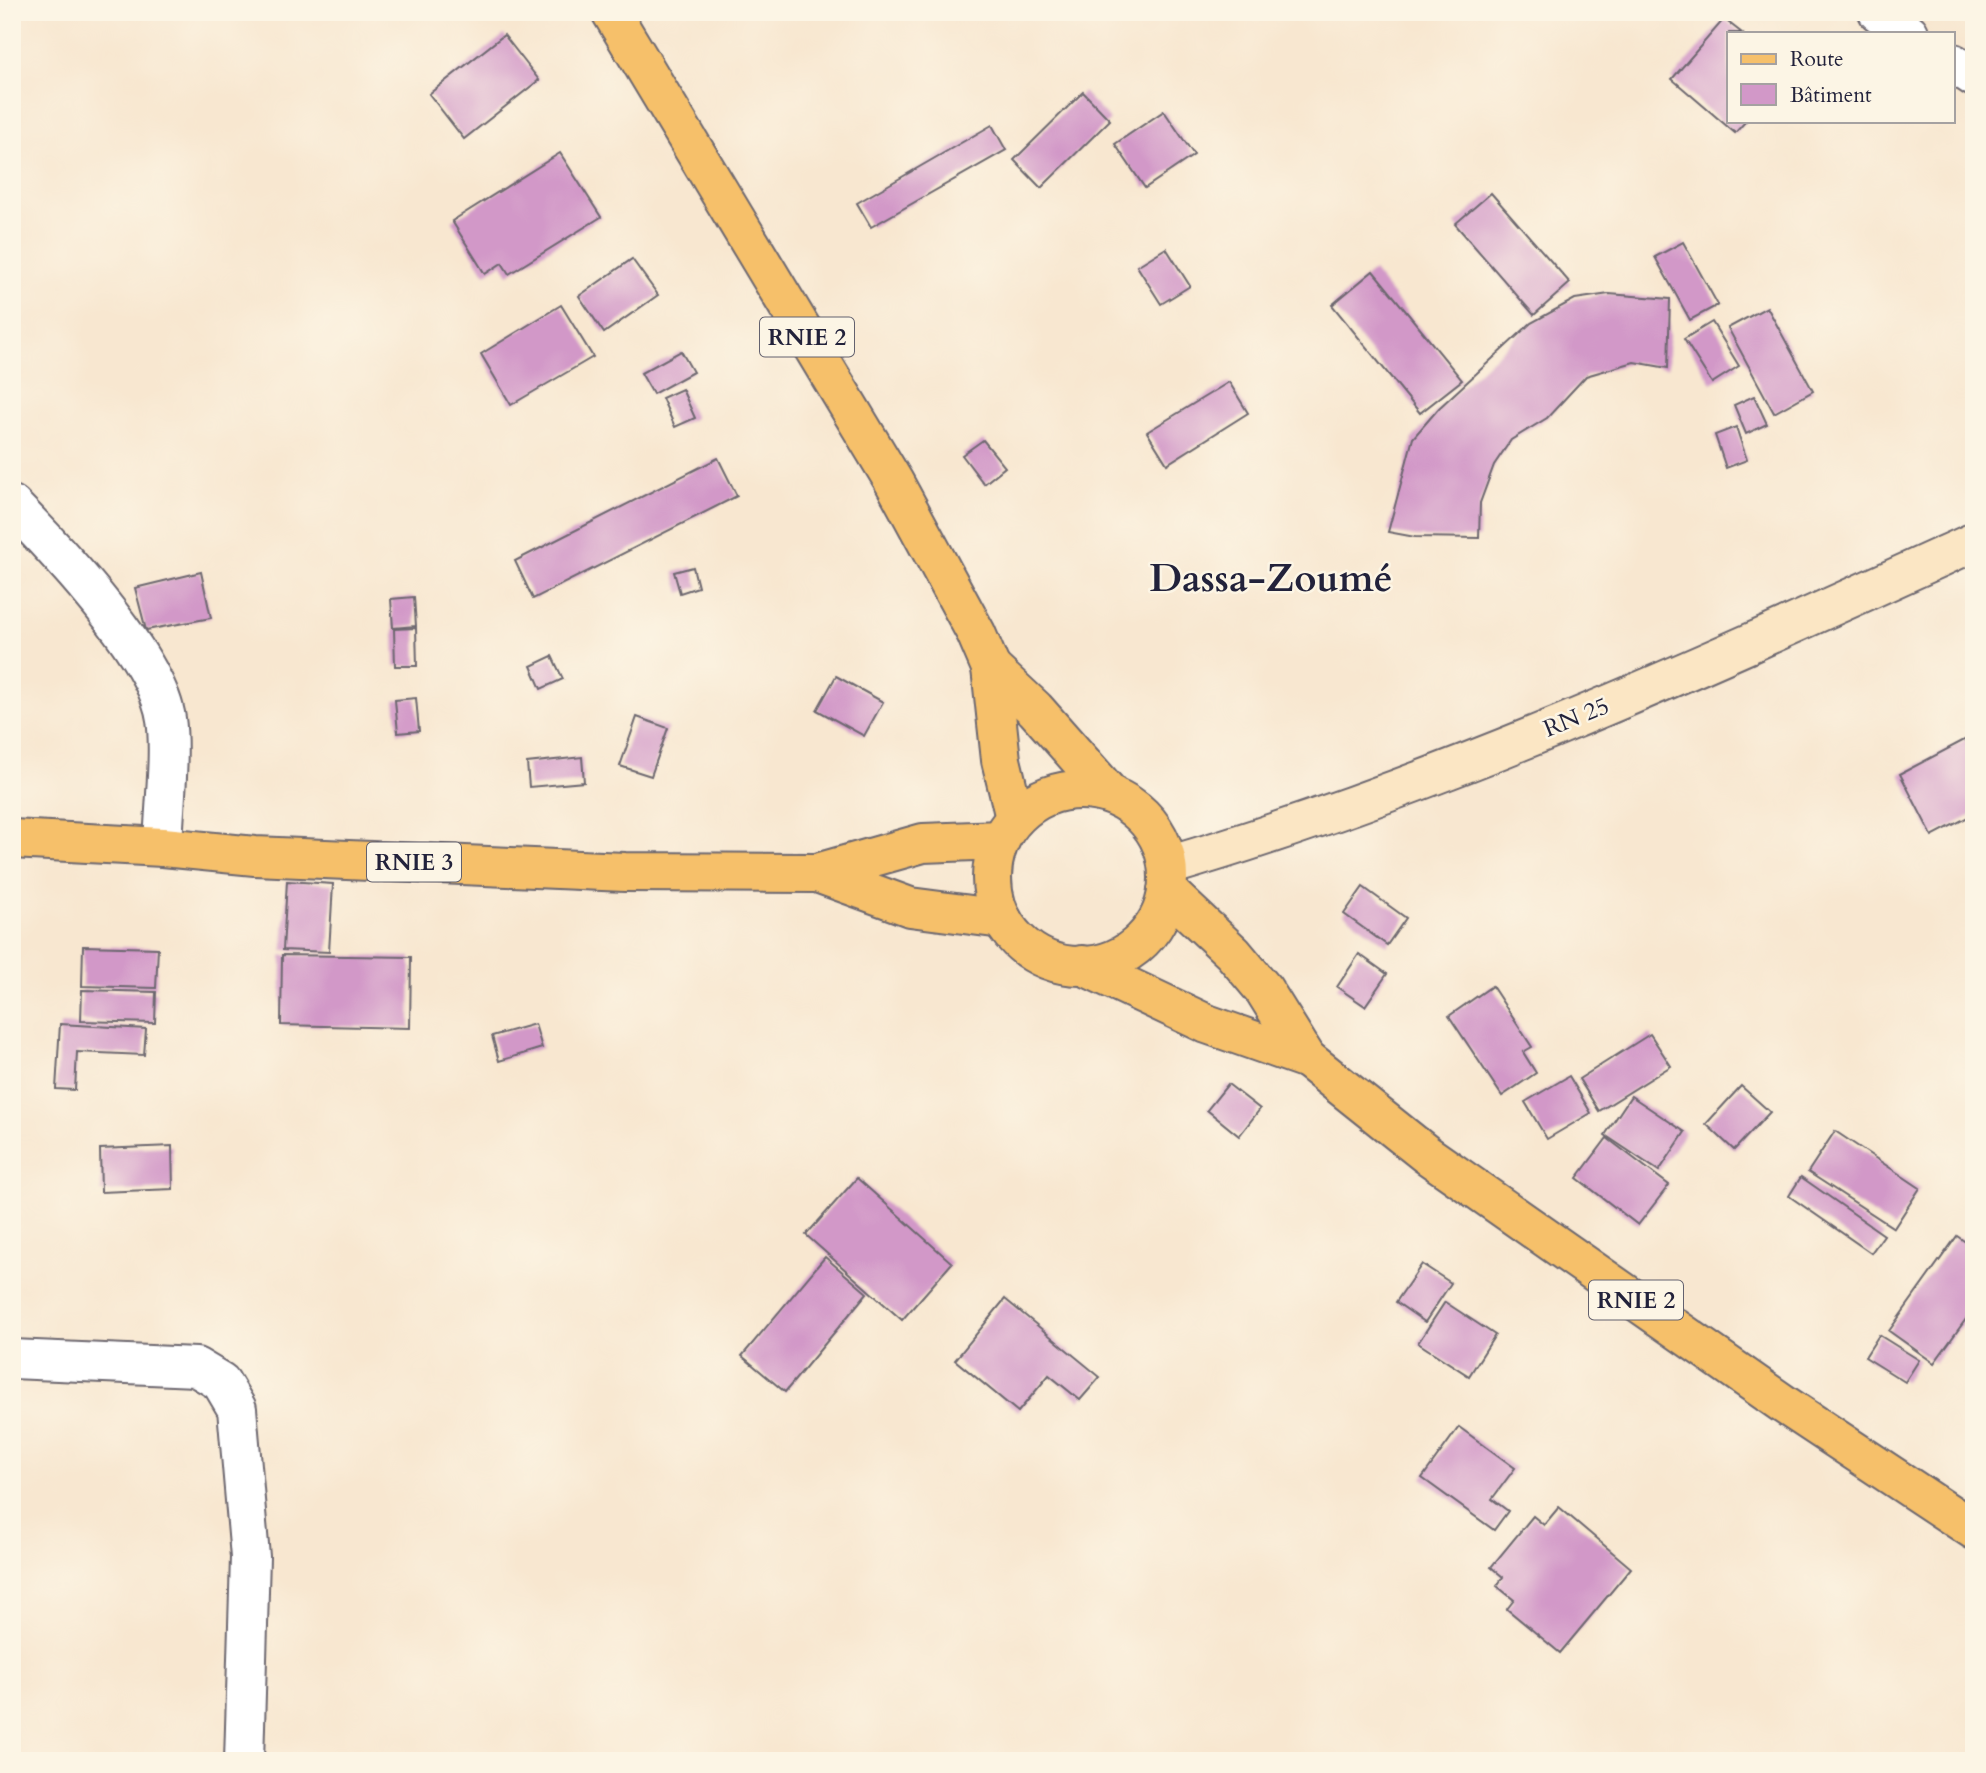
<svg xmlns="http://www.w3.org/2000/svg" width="1986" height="1773" font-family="Cardo,serif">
<rect width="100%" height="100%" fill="#fcf5e5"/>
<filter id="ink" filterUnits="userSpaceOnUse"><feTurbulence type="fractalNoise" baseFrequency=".0143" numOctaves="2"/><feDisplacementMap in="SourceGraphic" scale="14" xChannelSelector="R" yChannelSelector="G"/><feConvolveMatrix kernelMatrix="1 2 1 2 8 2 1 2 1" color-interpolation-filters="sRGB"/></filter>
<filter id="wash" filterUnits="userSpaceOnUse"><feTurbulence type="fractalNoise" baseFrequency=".00686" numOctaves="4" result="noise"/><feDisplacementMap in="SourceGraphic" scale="28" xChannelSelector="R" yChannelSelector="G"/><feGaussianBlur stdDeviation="1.57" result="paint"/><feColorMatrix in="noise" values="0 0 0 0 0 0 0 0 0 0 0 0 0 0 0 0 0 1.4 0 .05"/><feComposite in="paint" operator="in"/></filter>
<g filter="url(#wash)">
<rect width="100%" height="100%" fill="#f8e7d0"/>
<g id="blocks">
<g fill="#d298c8">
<path d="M1724,19L1742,33H1729V121H1746L1735,133L1672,79Z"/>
<path d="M504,35L539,80L464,139L429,94Z"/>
<path d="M1083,92L1110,120L1041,188L1014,160Z"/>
<path d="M1164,111L1194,155L1145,188L1115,144Z"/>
<path d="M992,125L1006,150L871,227L857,203Z"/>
<path d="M560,153L601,217L509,274L502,263L485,274L452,221Z"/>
<path d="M1491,193L1570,283L1534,315L1455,224Z"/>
<path d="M1683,242L1718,305L1690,320L1655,257Z"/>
<path d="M1166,248L1190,286L1161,304L1137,266Z"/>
<path d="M632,259L658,295L604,333L579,296Z"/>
<path d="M1373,271L1462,380L1420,413L1332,305Z"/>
<path d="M1609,294L1670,299L1668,368L1634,362L1586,376L1547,418L1511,440L1494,465L1480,503L1479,538L1415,537L1388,532L1413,438L1439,408L1531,323L1575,299Z"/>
<path d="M561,305L593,357L511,405L481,354Z"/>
<path d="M1767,307L1813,391L1774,413L1728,328Z"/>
<path d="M1712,322L1739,366L1712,383L1684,339Z"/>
<path d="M681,351L693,372L653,394L641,373Z"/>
<path d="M1229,382L1248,413L1167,464L1147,432Z"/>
<path d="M682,389L695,418L675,427L662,398Z"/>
<path d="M1754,396L1767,424L1746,434L1734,405Z"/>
<path d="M1736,427L1747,460L1726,468L1715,435Z"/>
<path d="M983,440L1005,467L984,484L962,455Z"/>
<path d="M718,458L737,496L533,599L515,561Z"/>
<path d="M693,567L698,587L680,593L674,572Z"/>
<path d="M201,572L211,618L146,630L135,588Z"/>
<path d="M414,597L416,626L393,628L391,599Z"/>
<path d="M416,628L417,666H395L394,629Z"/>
<path d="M552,656L563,679L541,689L531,666Z"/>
<path d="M836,676L883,702L864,736L817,710Z"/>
<path d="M416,698L419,731L398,733L395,700Z"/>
<path d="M637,717L668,728L651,776L620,766Z"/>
<path d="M1974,735V814L1932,836L1900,774Z"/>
<path d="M582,757L584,782L529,787L527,763Z"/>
<path d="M287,881L333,884L329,952L283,950Z"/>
<path d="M1363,887L1406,918L1387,945L1344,914Z"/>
<path d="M83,946L158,948L156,988L82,986Z"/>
<path d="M1359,954L1387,974L1365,1006L1337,987Z"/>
<path d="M282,955L411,957L410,1028L281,1025Z"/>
<path d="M1492,986L1532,1047L1523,1052L1536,1073L1502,1096L1449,1016Z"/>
<path d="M82,990L156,992L155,1023L81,1021Z"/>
<path d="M60,1024L146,1029L144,1055L77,1052L75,1090L56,1089Z"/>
<path d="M535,1024L542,1048L499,1061L492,1036Z"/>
<path d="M1650,1034L1671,1066L1599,1111L1579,1079Z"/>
<path d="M1569,1076L1591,1113L1547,1139L1525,1102Z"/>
<path d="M1228,1084L1260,1109L1239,1136L1207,1110Z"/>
<path d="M1741,1086L1770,1112L1734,1150L1706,1124Z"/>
<path d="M1631,1096L1685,1132L1659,1171L1605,1135Z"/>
<path d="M1835,1131L1920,1188L1894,1228L1808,1172Z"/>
<path d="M1607,1138L1669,1185L1638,1225L1577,1178Z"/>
<path d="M172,1146L173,1189L101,1192L100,1149Z"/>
<path d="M1801,1177L1884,1235L1871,1253L1789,1196Z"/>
<path d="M857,1178L952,1263L902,1320L806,1235Z"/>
<path d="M1957,1236L1974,1248V1308L1934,1363L1889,1331Z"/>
<path d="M825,1257L867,1293L785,1392L742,1356Z"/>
<path d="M1422,1264L1451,1283L1425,1322L1396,1302Z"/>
<path d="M1005,1299L1100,1377L1080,1400L1049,1375L1018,1412L955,1360Z"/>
<path d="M1445,1302L1495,1335L1469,1376L1418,1343Z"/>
<path d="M1879,1335L1919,1360L1905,1382L1865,1357Z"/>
<path d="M1459,1427L1515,1468L1492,1499L1508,1511L1494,1530L1422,1478Z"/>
<path d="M1559,1507L1631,1568L1560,1653L1507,1609L1514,1600L1497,1586L1503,1577L1491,1567L1533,1516L1544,1525Z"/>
</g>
</g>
</g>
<g filter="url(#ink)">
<use href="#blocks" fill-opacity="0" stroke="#6d676f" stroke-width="2"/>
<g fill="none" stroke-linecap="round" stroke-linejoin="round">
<g stroke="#6d676f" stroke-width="42">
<g id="street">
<path d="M1878,12L1909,33"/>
<path d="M1953,63L1974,77"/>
<path d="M12,505C58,552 157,656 166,719C171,752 164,811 163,847"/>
<path d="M12,1359L196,1367L221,1382L237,1409L250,1557L244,1761"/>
</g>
</g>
<g stroke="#6d676f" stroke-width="42">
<path id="secondary" d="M1168,866C1446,784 1710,662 1974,542"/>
</g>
<g stroke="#6d676f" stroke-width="42">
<g id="primary">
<path d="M611,12L894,482L976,633L991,668L1001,760L1015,818"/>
<path d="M991,668L1035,709L1110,794"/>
</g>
</g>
<g stroke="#6d676f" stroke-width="42">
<g id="highway">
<circle cx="1080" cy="878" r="88"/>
<path d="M12,839L163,847L255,856L625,872L817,873L923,843L1000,840"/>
<path d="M817,873L910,907L1002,919"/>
<path d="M1167,891L1233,953L1264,990L1307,1059L1426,1154L1785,1405L1974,1530"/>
<path d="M1082,965L1207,1024L1307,1059"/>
</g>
</g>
<use href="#street" stroke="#fff" stroke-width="38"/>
<use href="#secondary" stroke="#fbe6c4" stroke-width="38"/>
<use href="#primary" stroke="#f6c06b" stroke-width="38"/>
<use href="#highway" stroke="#f6c06b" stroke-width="38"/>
</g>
</g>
<g text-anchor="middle" stroke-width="5" stroke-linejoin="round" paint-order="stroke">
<g fill="#fcf5e5" stroke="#63616e" stroke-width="2">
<rect x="760" y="317.5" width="94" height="39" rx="5"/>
<rect x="367" y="842.5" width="94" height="39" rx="5"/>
<rect x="1589" y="1280.5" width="94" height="39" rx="5"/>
</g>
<g font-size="23" font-weight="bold" fill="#22223b">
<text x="807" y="345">RNIE 2</text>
<text x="414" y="870">RNIE 3</text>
<text x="1636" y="1308">RNIE 2</text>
</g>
<g font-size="24" fill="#22223b" stroke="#fcf5e5">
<text transform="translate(1576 717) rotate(-22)" y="8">RN 25</text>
</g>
<g font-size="38" font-weight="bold" fill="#22223b" stroke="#fcf5e5">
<text x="1271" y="591">Dassa-Zoumé</text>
</g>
</g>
<rect width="1986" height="1773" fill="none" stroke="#fcf5e5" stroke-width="42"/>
<rect x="1727" y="32" width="228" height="91" fill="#fcf5e5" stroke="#a5a1a1" stroke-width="2"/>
<rect x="1741" y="54" width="35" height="10" fill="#f6c06b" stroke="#a5a1a1" stroke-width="2"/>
<text x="1790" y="66" font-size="21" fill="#22223b">Route</text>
<rect x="1741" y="84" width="35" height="21" fill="#d298c8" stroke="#a5a1a1" stroke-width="2"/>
<text x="1790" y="102" font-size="21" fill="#22223b">Bâtiment</text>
</svg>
